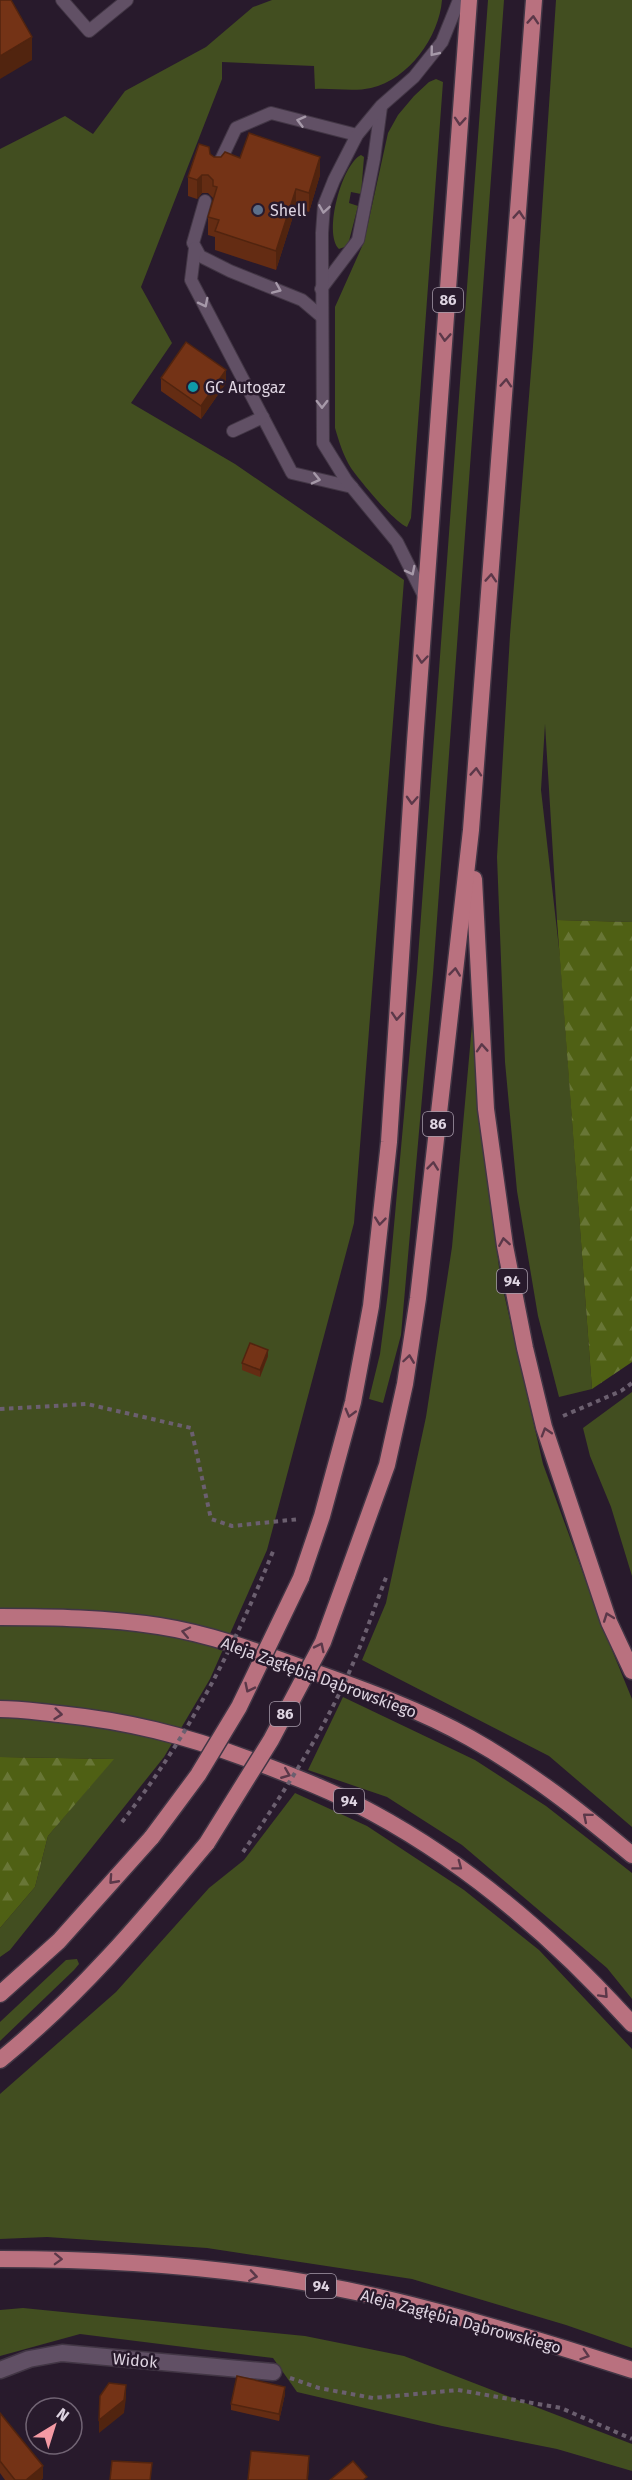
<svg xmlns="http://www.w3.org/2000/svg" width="632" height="2480" font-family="'Fira Sans',sans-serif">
<defs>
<pattern id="forest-firs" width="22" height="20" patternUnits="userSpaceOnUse" patternTransform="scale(1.5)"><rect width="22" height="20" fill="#4f6014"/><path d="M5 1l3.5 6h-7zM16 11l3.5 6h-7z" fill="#687636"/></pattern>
</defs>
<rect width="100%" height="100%" fill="#281a2c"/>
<g fill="#424e20">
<path d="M272,0H442C439,37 409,79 371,88C354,92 332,88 315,89L314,66L222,62V79L141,287L172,343L131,403L235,464L404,580L354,1223L267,1550L210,1679L164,1757L10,1950L0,1957V1928L35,1887L48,1836L113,1759L0,1757V149L65,116L93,134L125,91L206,47L253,7Z"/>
<path d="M488,0H504L433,974L401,1335L383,1403L369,1399L380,1354L388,1292L417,971Z"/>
<path d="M556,0H632V922L557,920L545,724L541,790L560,957L592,1389L559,1397L538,1316L517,1191L505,1062L497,857L510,635L533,346Z"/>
<path d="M436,79L443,82L411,518L407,527C394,522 360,481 351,468C344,457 339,442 335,428V307L364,242L388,133L398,115L414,96L429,82Z"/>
<path d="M361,155L364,157L361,194L351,192L349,203L358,206L349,241L347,246L339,249C323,233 342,164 361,155Z"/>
<path d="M472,1025L500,1276L543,1464L605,1633L632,1699V1827L549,1756L362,1660L386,1603L426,1417L452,1247Z"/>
<path d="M632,1392V1576L611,1507L590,1456L583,1428Z"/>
<path d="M343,1697L475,1760L546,1806L632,1873V1999L607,1968L462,1845L387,1797L308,1770Z"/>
<path d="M295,1793L367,1826L464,1890L539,1950L632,2049V2348L566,2325L412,2279L207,2248L47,2237L0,2239V2094L116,1992L209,1888L244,1860Z"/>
<path d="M77,1959L79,1964L74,1970L0,2041V2022L66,1960Z"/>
<path d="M23,2308L305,2336L404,2356L632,2444V2471L557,2449L442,2426L297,2392L273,2358L80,2334L0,2356V2310Z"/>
</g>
<g fill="url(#forest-firs)">
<path d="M557,920L632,922V1362L592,1389Z"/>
<path d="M0,1757L114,1759L48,1836L35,1887L0,1928Z"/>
</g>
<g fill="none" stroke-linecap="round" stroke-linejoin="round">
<g stroke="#423645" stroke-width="14">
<g id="service">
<path d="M62,0L89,31L127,0"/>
<path d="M218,166L236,128L271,113L357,135"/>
<path d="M205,201L193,243L200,256L230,271L302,300L322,317"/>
<path d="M195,248L191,280L292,473L352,487"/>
<path d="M321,289L358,240L374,159L381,107"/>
<path d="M233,431L263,417"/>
<path d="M425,598L397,542L346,480L323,443L322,233L324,205L334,180L357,135L381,106L414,77L442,42L459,0"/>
</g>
</g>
<g stroke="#423645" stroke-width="19">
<path id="minor" d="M0,2370L29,2359L62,2353L273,2372"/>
</g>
<g stroke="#423645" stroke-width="19">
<g id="primary">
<path d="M474,879L486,1109L505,1246L525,1348L544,1427L609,1622L632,1671"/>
<path d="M347,1576L387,1465L405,1384L418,1298L471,830L534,0"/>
<path d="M301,1578L322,1516L353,1402L371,1306L389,1142L415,742L469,0"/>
<path d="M0,1617C53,1617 107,1618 159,1626C211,1634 262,1653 311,1671C365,1690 420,1710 470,1738C529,1771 581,1812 632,1855"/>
<path d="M0,1709C20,1709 39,1712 59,1714C127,1721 184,1735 248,1759C290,1775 333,1791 373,1813C471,1866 558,1942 632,2024"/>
<path d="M0,1994L59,1941L152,1837"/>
<path d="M0,2060C79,1996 142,1921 207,1843"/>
<path d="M0,2259C128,2259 259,2269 383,2298C468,2318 550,2343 632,2370"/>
</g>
</g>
<g stroke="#6b5f6f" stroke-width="4" stroke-dasharray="4.5 4.5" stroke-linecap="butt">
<path d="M0,1409L87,1404L191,1428L211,1519L232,1526L300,1519"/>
<path d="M563,1416L621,1391L632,1383"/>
<path d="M290,2378L319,2388L373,2398L458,2390L561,2408L632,2439"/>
</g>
<use href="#service" stroke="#615065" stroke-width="12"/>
<use href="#minor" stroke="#615065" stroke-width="16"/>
<use href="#primary" stroke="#b9717f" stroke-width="16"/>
<g stroke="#423645" stroke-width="19" stroke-linecap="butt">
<g id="primary-bridge">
<path d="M152,1837L198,1775L239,1707L301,1578"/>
<path d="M207,1843L271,1740L323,1642L347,1576"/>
</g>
</g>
<g stroke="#6b5f6f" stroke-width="4" stroke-dasharray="4.5 4.5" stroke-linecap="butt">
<path d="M122,1822C188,1737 234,1648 274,1549"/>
<path d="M243,1852C284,1792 326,1728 354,1661C366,1633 376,1603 387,1575"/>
</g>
<use href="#primary-bridge" stroke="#b9717f" stroke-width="16"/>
</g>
<g fill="#642c13">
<path d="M210,154L214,157L240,158L320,175L309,212L296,207L276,270L215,250V237L208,235V217L213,202V198L208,193H202L197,199L188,196V177Z"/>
<path d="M161,378L226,383L201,419L161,391Z"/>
<path d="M268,1356L260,1377L242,1370V1363Z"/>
<path d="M285,2394L279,2421L231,2410V2404Z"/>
<path d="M0,2413L43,2478L41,2480H5L0,2473Z"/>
</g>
<g fill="#51240f">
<path d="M32,37V60L0,79V56Z"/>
<path d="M320,157V175L309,212V193Z"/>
<path d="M202,175V193L197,199V180Z"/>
<path d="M296,189V207L276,270V251Z"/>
<path d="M226,370V383L201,419V406Z"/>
<path d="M268,1350V1356L260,1377V1370Z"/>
<path d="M126,2385V2398L124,2413L99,2433V2420Z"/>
<path d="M285,2387V2394L279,2421V2414Z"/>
<path d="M309,2456V2469L308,2480H307Z"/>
<path d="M43,2466V2478L41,2480H26Z"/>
</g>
<g fill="#743316" stroke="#51240f" stroke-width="1.5">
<path d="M0,0H11L32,37L0,56Z"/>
<path d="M249,133L320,157L309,193L296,189L276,251L215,231L219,220L208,217L217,187L213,186V180L208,175H202L197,180L188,177L199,144L209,147L210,154L214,157H221L225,152L240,158Z"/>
<path d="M186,342L226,370L201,406L161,378Z"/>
<path d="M250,1343L268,1350L260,1370L242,1363Z"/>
<path d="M237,2376L285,2387L279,2414L231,2404Z"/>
<path d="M109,2383L126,2385L124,2400L99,2420L100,2396Z"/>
<path d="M0,2413L43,2466L26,2480H15L0,2461Z"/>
<path d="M251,2451L309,2456L307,2480H248Z"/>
<path d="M112,2461L152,2463L150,2480H110Z"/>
<path d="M353,2461L367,2477L363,2480H330Z"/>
</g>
<defs><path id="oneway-chevron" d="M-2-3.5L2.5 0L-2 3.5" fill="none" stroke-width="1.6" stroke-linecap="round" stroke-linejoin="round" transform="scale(1.5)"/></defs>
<g stroke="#5b3849">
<use href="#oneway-chevron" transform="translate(533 20) rotate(-86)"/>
<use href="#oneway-chevron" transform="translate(460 121) rotate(94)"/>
<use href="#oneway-chevron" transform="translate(519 215) rotate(-86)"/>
<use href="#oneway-chevron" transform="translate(445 337) rotate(94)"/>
<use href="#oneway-chevron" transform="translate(506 383) rotate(-86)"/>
<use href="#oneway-chevron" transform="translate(491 578) rotate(-86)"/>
<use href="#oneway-chevron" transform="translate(422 659) rotate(95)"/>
<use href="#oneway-chevron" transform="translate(476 772) rotate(-86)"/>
<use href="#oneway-chevron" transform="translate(412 800) rotate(93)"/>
<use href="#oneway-chevron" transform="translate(455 972) rotate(-84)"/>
<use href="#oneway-chevron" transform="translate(397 1016) rotate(94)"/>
<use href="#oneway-chevron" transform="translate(482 1048) rotate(-94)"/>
<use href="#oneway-chevron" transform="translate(433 1166) rotate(-84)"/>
<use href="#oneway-chevron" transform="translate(380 1221) rotate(96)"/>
<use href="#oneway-chevron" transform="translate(504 1242) rotate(-99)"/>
<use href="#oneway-chevron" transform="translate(409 1359) rotate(-82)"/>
<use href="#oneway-chevron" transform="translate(350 1413) rotate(105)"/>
<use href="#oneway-chevron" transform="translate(546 1432) rotate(-107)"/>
<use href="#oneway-chevron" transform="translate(608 1617) rotate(-110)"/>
<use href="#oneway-chevron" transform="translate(186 1632) rotate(-168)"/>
<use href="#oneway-chevron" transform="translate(320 1647) rotate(-64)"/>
<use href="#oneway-chevron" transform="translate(249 1688) rotate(116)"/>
<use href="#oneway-chevron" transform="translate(58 1714) rotate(6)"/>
<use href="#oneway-chevron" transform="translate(286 1774) rotate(22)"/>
<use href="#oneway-chevron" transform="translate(587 1817) rotate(-140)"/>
<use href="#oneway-chevron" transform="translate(458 1866) rotate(37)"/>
<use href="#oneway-chevron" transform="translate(113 1880) rotate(132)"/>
<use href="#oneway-chevron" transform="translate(604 1994) rotate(47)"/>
<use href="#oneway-chevron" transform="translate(58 2259) rotate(2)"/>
<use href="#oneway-chevron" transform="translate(253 2276) rotate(9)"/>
<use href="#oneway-chevron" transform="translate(585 2355) rotate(18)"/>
</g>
<g stroke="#a699a9">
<use href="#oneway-chevron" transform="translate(434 52) rotate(129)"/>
<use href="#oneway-chevron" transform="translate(301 121) rotate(-165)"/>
<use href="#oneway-chevron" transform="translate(324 209) rotate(99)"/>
<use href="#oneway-chevron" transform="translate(277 289) rotate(23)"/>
<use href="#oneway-chevron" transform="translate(204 303) rotate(63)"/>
<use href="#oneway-chevron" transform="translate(322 404) rotate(90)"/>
<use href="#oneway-chevron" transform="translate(316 479) rotate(13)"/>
<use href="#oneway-chevron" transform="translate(411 571) rotate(63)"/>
</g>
<circle fill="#5c6f8a" stroke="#281a2c" stroke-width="2" cx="258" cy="210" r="6"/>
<circle fill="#0f9aa8" stroke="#281a2c" stroke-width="2" cx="193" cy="387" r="6"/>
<g text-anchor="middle" stroke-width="5" stroke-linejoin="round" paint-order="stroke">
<g fill="#281a2c" stroke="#a79cab" stroke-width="1.5">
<rect x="433" y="288" width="30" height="24" rx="4.5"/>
<rect x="423" y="1112" width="30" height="24" rx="4.5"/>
<rect x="497" y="1269" width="30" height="24" rx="4.5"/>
<rect x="270" y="1702" width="30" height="24" rx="4.5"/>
<rect x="334" y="1789" width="30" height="24" rx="4.5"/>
<rect x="306" y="2274" width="30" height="24" rx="4.5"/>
</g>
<g font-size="15" font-weight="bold" fill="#ded4e1">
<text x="448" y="305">86</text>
<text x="438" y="1129">86</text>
<text x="512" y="1286">94</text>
<text x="285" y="1719">86</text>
<text x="349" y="1806">94</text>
<text x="321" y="2291">94</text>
</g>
<g font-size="16" fill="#ded4e1" stroke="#281a2c" text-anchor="start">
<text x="270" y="216">Shell</text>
<text x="205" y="393">GC Autogaz</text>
</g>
<g font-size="16" fill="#ded4e1" stroke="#281a2c">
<text transform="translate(319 1677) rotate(20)" y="6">Aleja Zagłębia Dąbrowskiego</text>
<text transform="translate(461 2321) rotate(15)" y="6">Aleja Zagłębia Dąbrowskiego</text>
<text transform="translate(135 2360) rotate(5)" y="6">Widok</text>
</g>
</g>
<g transform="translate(54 2426) rotate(38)"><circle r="28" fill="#281a2c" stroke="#716474" stroke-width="1.5"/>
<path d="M0-4.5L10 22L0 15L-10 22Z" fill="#f49aa4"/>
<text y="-9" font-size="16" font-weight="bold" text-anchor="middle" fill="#ded4e1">N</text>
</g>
</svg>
